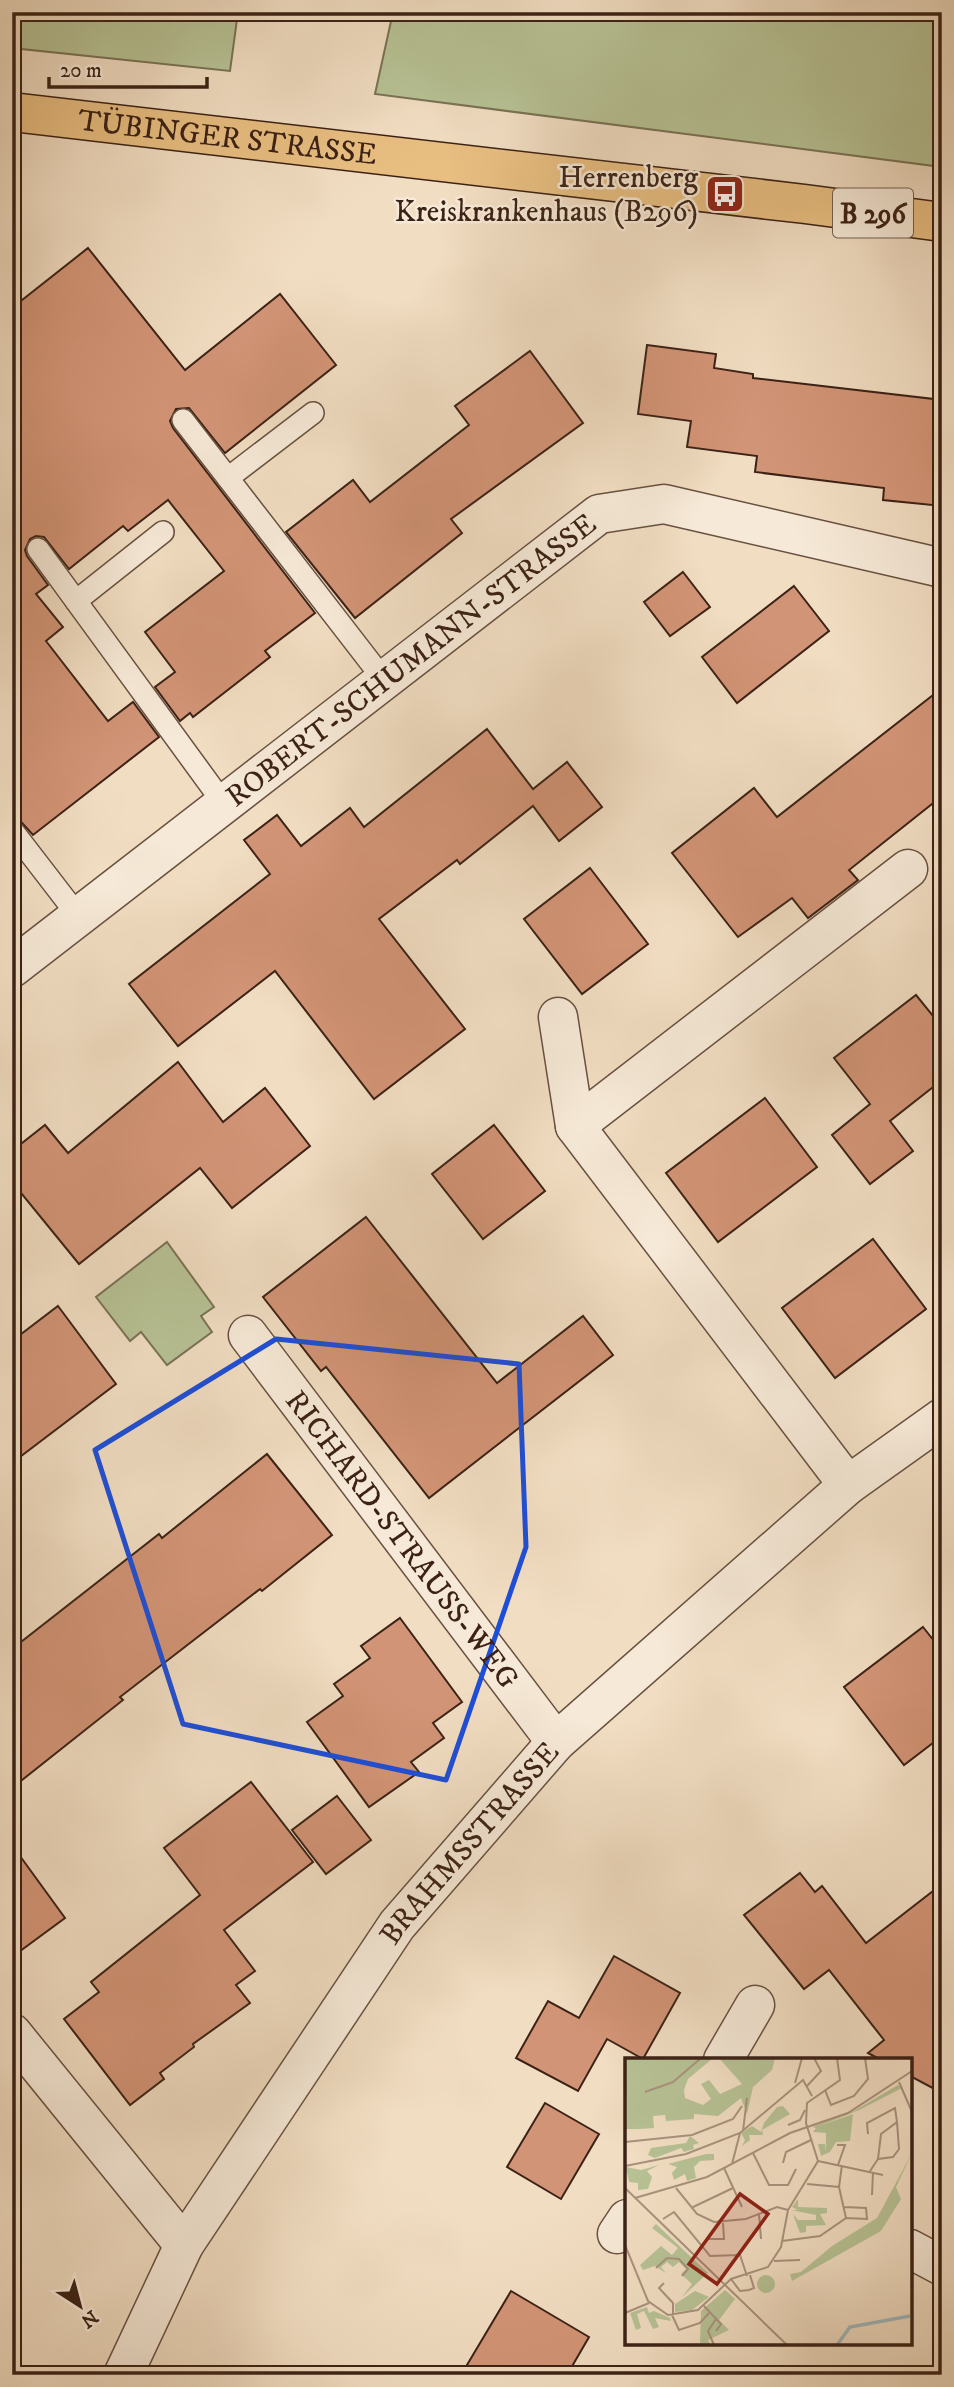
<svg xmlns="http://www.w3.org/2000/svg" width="954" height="2387" font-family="'IM FELL DW Pica',serif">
<rect width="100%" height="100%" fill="#f1ddc2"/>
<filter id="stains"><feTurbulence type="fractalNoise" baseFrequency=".00286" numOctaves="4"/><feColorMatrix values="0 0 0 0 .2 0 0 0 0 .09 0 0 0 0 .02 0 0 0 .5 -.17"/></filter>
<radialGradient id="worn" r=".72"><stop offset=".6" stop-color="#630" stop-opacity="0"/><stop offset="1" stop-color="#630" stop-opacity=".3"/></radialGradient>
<g fill="#b7c295" stroke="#7a7256" stroke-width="2">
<path d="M12,12H238L230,71L12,48Z"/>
<path d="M393,12H908L942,16V167L375,94Z"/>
<path d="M167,1242L214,1307L201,1316L212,1332L167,1365L141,1332L130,1341L96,1297Z"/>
</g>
<g fill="#d29476" stroke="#3c2216" stroke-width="2">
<path d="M88,248L185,370L280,294L336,365L225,453L189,408L176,409L170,421L173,428L315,613L265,651L270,657L193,717L190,713L180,721L155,687L175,672L145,632L224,571L168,500L128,531L123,526L69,569L44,537L36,536L30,539L25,550L27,556L48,585L36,594L63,627L46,641L108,721L133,702L159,737L33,835L12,812V308Z"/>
<path d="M647,345L716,354L714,368L753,374V378L942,400V506L883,500L884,488L755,472L757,456L687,447L691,421L638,414Z"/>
<path d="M530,351L583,423L451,519L462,533L355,618L286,532L353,480L370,502L469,425L455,406Z"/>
<path d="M683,572L710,607L670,636L644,602Z"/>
<path d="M794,586L829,631L737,703L702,657Z"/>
<path d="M942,688V796L849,870L858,880L808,918L792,898L738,937L672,853L754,788L777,817Z"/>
<path d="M487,729L533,789L567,762L602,807L559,841L533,806L460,864L457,860L379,919L465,1029L374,1099L275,971L178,1046L129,984L270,874L244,840L277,815L301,846L350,808L364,827Z"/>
<path d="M590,868L648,944L582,994L524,919Z"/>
<path d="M916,995L942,1027V1080L890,1121L913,1151L870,1184L832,1135L870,1104L834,1058Z"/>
<path d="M178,1062L223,1122L265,1088L310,1146L232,1208L200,1168L79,1264L12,1182V1151L45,1125L68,1153Z"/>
<path d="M765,1098L817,1167L718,1242L666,1173Z"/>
<path d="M494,1125L545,1191L483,1239L432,1174Z"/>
<path d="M366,1217L497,1383L583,1316L613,1355L429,1498L326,1367L321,1371L263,1297Z"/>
<path d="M873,1239L926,1309L835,1378L782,1308Z"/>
<path d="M58,1306L116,1384L12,1463V1341Z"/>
<path d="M267,1454L332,1535L262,1591L260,1589L120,1697L123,1700L12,1788V1649L159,1534L162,1538Z"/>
<path d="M400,1618L462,1702L433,1723L444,1738L411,1762L419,1772L369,1807L307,1722L343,1696L334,1684L370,1658L361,1646Z"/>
<path d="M923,1627L942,1651V1736L904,1765L844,1687Z"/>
<path d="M251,1782L313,1862L224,1930L255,1971L236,1985L250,2003L193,2044L194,2047L160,2073L164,2079L130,2105L64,2019L99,1992L91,1982L200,1895L164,1848Z"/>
<path d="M337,1796L371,1840L326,1874L292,1830Z"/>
<path d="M12,1845L65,1918L12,1957Z"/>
<path d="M800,1873L815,1892L822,1886L866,1943L942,1884V2093L910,2076V2060H881L868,2053L884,2040L829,1970L804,1989L744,1915Z"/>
<path d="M614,1956L680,1993L643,2059L607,2039L578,2091L516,2058L548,2001L579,2018Z"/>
<path d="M545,2103L599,2134L561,2199L507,2167Z"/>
<path d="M511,2291L589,2337L567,2375H461Z"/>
</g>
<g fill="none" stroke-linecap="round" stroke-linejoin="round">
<g stroke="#695141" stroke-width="24">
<g id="service">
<path d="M183,420L384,680"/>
<path d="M228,478L313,413"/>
<path d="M38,549L224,804"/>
<path d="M76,601L163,532"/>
<path d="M12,830L79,917"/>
</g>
</g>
<g stroke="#695141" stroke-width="41">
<g id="minor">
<path id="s1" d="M12,968L599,514L664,504L942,568"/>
<path d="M558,1017L575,1126"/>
<path id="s2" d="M248,1335L556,1742"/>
<path d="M848,1485L575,1126L908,869"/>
<path d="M12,2033L184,2245"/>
<path d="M723,2060L755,2005"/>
<path d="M617,2234L627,2219"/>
<path d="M910,2249L942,2266"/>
<path id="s3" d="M123,2375L184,2245L397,1925L556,1742L848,1485L942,1418"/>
</g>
</g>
<g stroke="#3c2216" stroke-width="41">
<g id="primary">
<path id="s4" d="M12,112L805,204L942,222"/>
</g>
</g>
<use href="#service" stroke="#f6e9d7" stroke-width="21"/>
<use href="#minor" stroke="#f6e9d7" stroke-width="38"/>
<use href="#primary" stroke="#e8be81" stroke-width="38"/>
</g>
<path fill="none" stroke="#1d4ed8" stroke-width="5" stroke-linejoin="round" d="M276,1339L519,1364L526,1547L446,1780L183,1724L95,1450Z"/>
<defs>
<g id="bus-square" transform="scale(2.0125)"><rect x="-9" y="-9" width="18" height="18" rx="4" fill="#8f2418" stroke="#f6e9d7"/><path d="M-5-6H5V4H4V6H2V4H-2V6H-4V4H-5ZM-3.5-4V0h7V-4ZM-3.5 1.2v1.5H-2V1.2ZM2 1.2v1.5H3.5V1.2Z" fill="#fff"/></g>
</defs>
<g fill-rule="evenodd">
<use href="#bus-square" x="725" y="194"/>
</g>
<g text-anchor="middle" stroke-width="5" stroke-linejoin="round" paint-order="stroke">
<rect fill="#f6e9d7" stroke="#745e50" stroke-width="2" x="833" y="188.5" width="80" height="49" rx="5"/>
<g font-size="28" font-weight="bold" fill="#3c2216">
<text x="873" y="223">B 296</text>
</g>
<g font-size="30" fill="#3c2216" stroke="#f6e9d7">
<text dy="10" stroke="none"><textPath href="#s4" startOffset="217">TÜBINGER STRASSE</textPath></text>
<text dy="10" stroke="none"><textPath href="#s1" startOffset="504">ROBERT-SCHUMANN-STRASSE</textPath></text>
<text dy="10" stroke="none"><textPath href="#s2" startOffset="256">RICHARD-STRAUSS-WEG</textPath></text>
<text dy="10" stroke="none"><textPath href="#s3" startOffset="637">BRAHMSSTRASSE</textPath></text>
</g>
<g font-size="30" fill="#3c2216" stroke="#f6e9d7" text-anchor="end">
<text x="698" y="187">Herrenberg<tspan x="698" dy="34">Kreiskrankenhaus (B296)</tspan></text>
</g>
</g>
<g transform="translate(625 2058)">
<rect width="287" height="287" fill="#f1ddc2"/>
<path d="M0,0H88L63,21L59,32L60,40L78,47L86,41L76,26L84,22L95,36L117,26L94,0H150L147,12L128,29L122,56L116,40L93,58L69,56V61L41,63L40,57L28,58L29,70L14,71H0ZM273,27L277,30L234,52L194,68L228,56L225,83L211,84L205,94L196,98L193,86H200L201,94V75L188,74L191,70L187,69L229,53ZM158,48L165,56L137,72L138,77H124L125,82L117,88L120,82L116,75L127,68L136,74L139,65L152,49ZM65,78L74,85L68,87L69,91L59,94L56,90L30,100L23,97L26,90L61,85ZM287,95L271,129L276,141L256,173L167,223L165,216L176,214L207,188L252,160ZM81,96H89V102L75,103L69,109L71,120L62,123L60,116L49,122L47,115L52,109L43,106ZM34,107L22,113L27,119L23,131L13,132V125L4,124L1,109L16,112ZM173,141V149L202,150V155L195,156L201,167L181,168V174L175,175L168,156L173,162H191V157L166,152H173L167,149ZM31,166L83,215L57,239L67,226L56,216L61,211L54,204L48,209L42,204L36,209L41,215L30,208L18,212L15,207L36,188L47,197L53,190L27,170ZM132 226a9 9 0 1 1 18 0a9 9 0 1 1-18 0ZM100,232L110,241L94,262L104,272L83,282L85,287H75L76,253ZM70,233L84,239L67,252L50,254V246ZM22,249L24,255L29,253L45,260L46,263L30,260L34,269L28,271L19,253L12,256L16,270L11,272L5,255Z" fill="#b7c295"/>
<path fill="none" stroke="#a0b9be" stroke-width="3.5" d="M212,287L225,269L285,258"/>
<path fill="none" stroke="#a9927d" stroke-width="2" d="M274,24L287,54M170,25L177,0M182,28L196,13L189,0M200,32L206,47L229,38L243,21L240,0M20,34L48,24L76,0M163,67L175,62L180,52M118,73L122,40M243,76L242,65L270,50L272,64L256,76L253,101L245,113M0,84L67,77L108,61L117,48M212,87H220L213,107M128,95L144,127H163L171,111M253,101L268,99L274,91L272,64M193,103L258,117M158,105L161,94L186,82M107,106L115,75M0,108L61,96L115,75L178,22L187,38M99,110L117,149M214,129L217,107M0,130L162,287M51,130L72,156L89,164L121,161L152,149L163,152M247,137L248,114M10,140L82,119L165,75L223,55L287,13M219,149L241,150L242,161L221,160M66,150L108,130M134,156L136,181M38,161L49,154L85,198L115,197L122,218M84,181H99L98,165M157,183L195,178L221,160L214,129L182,126M0,187L23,243L43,257L73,252L106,221L143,209L156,189L163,152L193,103L181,65L182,45L215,22L212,0M149,203L175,202M31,210L42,200L54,201L63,211L57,218M106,221L115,233L124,232L129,230L125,217M39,225L34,230L48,245V257M79,248L96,266L91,273M0,255L24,245M47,257L54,272L75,265L84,255M89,287L83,273L91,261"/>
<path fill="#8f2418" fill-opacity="0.15" stroke="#8f2418" stroke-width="3.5" d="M115,136L143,156L92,226L64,206Z"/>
<rect width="287" height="287" fill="none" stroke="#3c2216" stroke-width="3.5"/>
</g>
<rect width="954" height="2387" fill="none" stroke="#f1ddc2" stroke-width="42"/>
<rect x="14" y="14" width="926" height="2359" fill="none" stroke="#3c2216" stroke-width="3.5"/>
<rect x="21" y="21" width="912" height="2345" fill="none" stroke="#3c2216" stroke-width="2"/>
<g transform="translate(80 2306) rotate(144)" stroke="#f6e9d7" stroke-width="5" paint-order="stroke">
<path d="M0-5L12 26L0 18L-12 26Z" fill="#3c2216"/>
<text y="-10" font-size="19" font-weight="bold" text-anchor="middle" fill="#3c2216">N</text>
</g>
<path d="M49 77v10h158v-10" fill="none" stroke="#3c2216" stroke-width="3.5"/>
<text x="60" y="77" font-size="21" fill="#3c2216" stroke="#f6e9d7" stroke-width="5" paint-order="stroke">20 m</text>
<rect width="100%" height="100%" filter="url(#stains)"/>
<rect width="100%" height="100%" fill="url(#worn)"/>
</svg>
